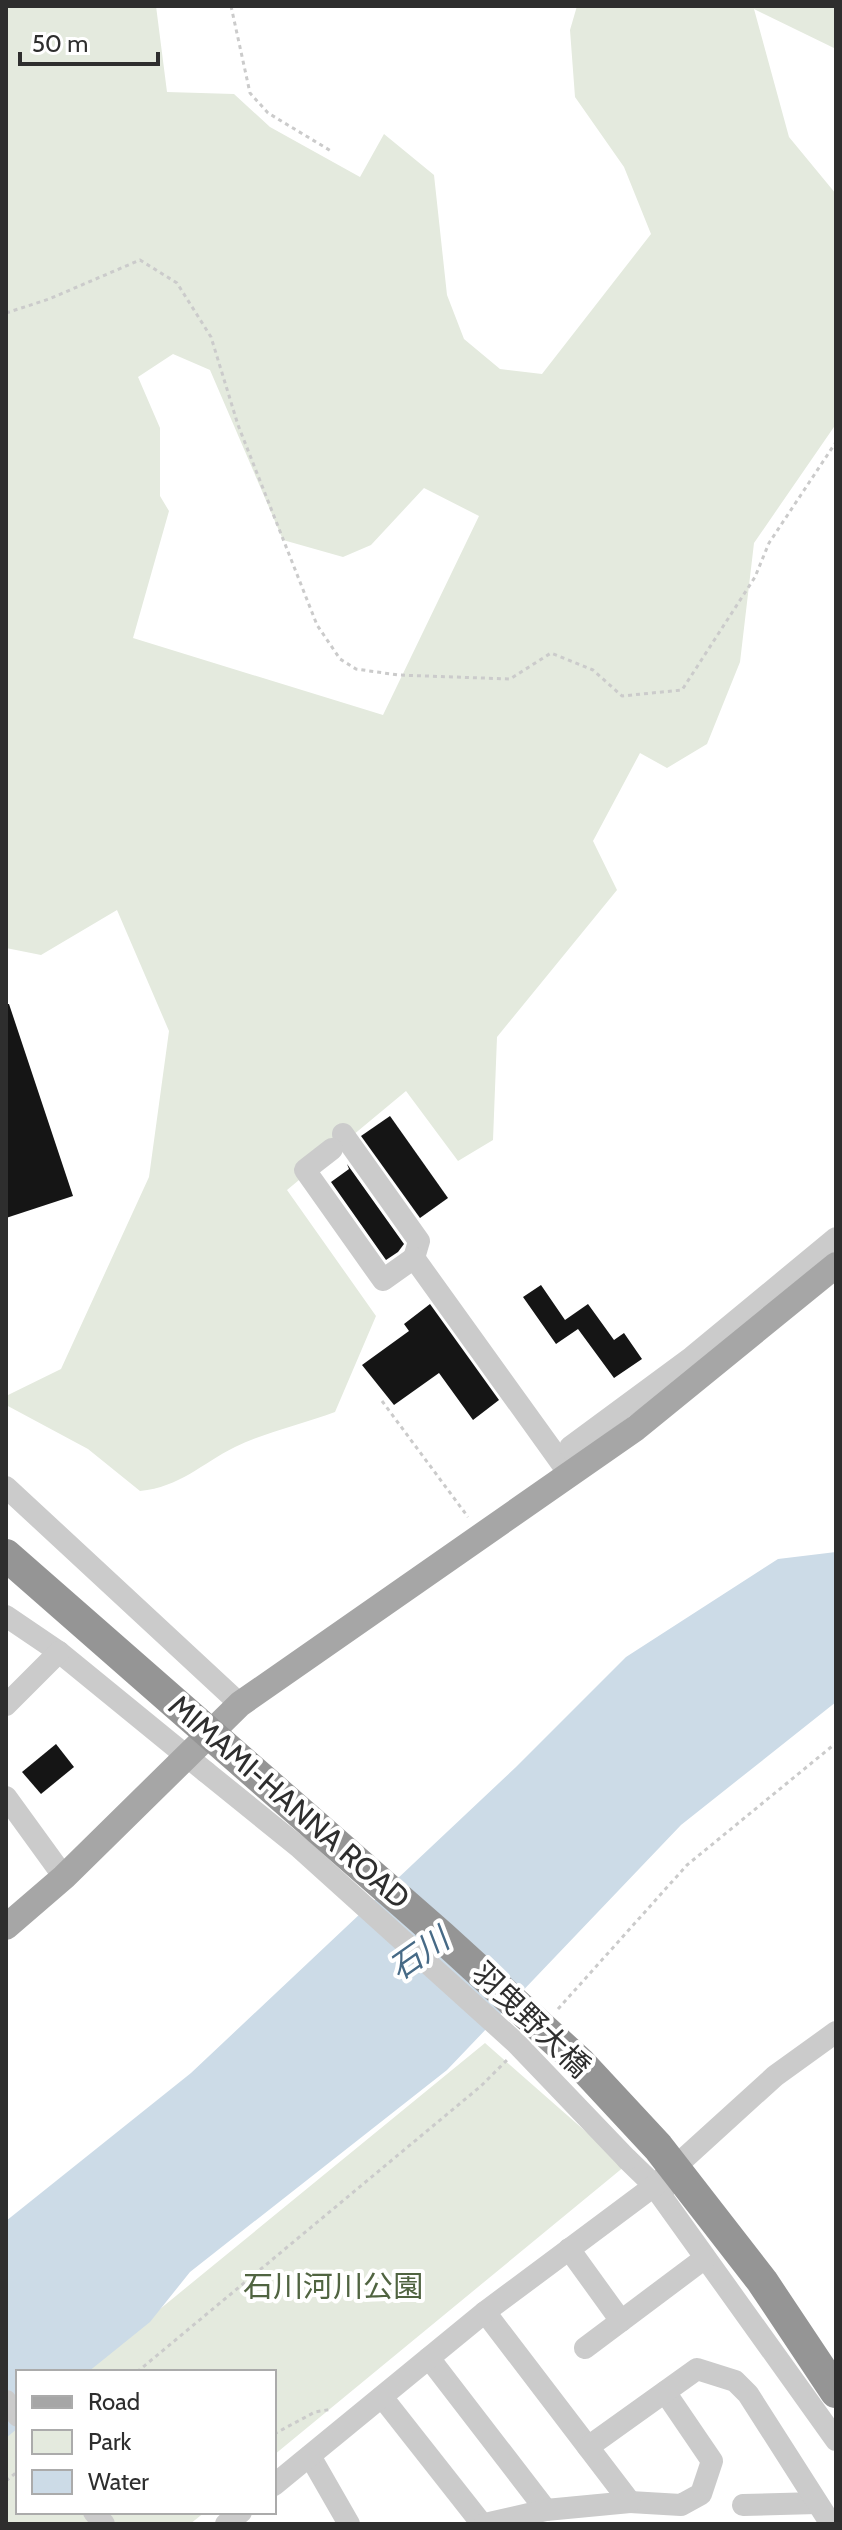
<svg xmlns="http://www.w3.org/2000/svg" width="842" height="2530" font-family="Cabin,'Noto Sans JP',sans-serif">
<rect width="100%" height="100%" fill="#fff"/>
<g fill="#e4eade" fill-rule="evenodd">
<path d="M6,6H156L167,92L234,94L270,127L360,177L384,134L434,175L447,295L464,339L500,369L542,374L651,234L624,167L575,97L570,30L577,6H836V49L754,9L789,137L836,194V424L754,543L740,662L707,744L667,768L640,753L593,841L617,890L497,1037L493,1140L458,1161L406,1091L287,1190L376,1316L335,1412C303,1424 266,1432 235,1447C201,1464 180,1487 140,1491L88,1449L6,1405V1396L61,1369L149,1177L169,1031L117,910L41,955L6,948ZM173,354L210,370L283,540L343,557L371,545L424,488L479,516L383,715L133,638L169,511L160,496V428L138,377Z"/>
<path d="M485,2043L625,2166L274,2455V2372H83Z"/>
<path d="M18,2425V2512H205L190,2524H6V2434Z"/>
</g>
<path fill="#ccdbe7" d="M836,1552V1702L681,1825L447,2070L190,2272L150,2322L88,2372H18V2428L6,2438V2221L191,2073L516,1767L626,1657L778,1559Z"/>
<g fill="#151515">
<path d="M6,1004H9L73,1196L6,1218Z"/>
<path d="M390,1116L448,1198L420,1218L361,1136Z"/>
<path d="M347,1164L404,1244L398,1252L386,1260L331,1182L349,1169Z"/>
<path d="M541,1285L565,1320L588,1304L614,1340L624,1333L642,1359L614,1378L578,1329L556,1344L523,1297Z"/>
<path d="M430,1304L499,1400L473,1420L439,1373L394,1405L362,1365L409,1331L404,1324Z"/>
<path d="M56,1744L74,1767L41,1794L22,1772Z"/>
</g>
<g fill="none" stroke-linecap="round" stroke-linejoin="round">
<g stroke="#cbcbcb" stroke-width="3" stroke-dasharray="4 4" stroke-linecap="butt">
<path d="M231,6L250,93L268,113L331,151"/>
<path d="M6,313L49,299L140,260L177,283L211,337L238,425L317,625L340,659L356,669L398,675L510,679L551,653L593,670L622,696L682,690L755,577L769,543L836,442"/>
<path d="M382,1401L468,1517"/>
<path d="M558,2009L687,1865L836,1743"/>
<path d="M137,2372L481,2086L507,2060"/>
<path d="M274,2434L315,2412L332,2409"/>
<path d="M6,2481L18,2471"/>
</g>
<g stroke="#cbcbcb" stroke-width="22">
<path d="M343,1134L419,1241L414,1258"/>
<path d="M332,1149L305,1170L383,1280L414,1258L570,1475"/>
<path d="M583,1466L570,1447L692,1357L836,1238"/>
<path d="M6,1487L240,1704"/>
<path d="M6,1616L59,1652L206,1772"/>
<path d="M6,1705L59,1652"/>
<path d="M6,1797L64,1877"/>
<path d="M627,2159L663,2194"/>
<path d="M654,2186L836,2440"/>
<path d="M569,2249L621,2321"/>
<path d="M485,2312L588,2447"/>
<path d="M585,2348L705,2258"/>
<path d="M429,2358L546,2510"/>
<path d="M382,2397L482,2524"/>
<path d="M6,2401L18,2416"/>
<path d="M310,2456L349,2524"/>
<path d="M274,2485L485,2312L654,2186L775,2076L836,2032"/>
<path d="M630,2502L681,2505L701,2494L712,2461L665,2392"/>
<path d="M743,2505L817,2503"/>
<path d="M94,2512L104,2524"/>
<path d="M226,2524L241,2512"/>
<path d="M485,2524L546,2510L630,2502L588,2447L697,2369L735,2381L748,2394L831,2524"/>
</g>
<path stroke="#a6a6a6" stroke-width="26" d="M6,1927L64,1877L240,1704L636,1428L836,1265"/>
<path stroke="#cbcbcb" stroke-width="22" d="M206,1772L300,1848L515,2042L627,2159"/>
<path stroke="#959595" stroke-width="32" d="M6,1555L441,1936L579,2062L658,2147L762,2281L836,2392"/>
</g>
<g text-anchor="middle" stroke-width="8" stroke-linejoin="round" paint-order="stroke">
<g font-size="30" fill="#2e2e2e" stroke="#fff">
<text transform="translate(289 1802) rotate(41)" y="10">MIMAMI-HANNA ROAD</text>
<text transform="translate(531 2020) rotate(44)" y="10">羽曳野大橋</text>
</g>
<g font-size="30" fill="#506441" stroke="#fff">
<text x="333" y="2297">石川河川公園</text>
</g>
<g font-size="32" font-style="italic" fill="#476a86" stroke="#fff">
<text transform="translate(419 1954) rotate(-35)" y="11">石川</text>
</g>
</g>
<rect width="842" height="2530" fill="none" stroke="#2e2e2e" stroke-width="16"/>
<rect x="16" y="2370" width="260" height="144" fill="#ffffff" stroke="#ababab" stroke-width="2"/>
<rect x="32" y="2396" width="40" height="12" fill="#a6a6a6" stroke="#ababab" stroke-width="2"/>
<text x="88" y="2410" font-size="24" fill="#2e2e2e">Road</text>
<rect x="32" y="2430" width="40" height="24" fill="#e4eade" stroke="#ababab" stroke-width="2"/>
<text x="88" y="2450" font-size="24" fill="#2e2e2e">Park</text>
<rect x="32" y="2470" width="40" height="24" fill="#ccdbe7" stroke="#ababab" stroke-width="2"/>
<text x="88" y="2490" font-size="24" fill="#2e2e2e">Water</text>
<path d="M20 52v12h138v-12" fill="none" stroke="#2e2e2e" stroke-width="4"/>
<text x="32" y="52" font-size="24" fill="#2e2e2e" stroke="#ffffff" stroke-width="6" paint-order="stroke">50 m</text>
</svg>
